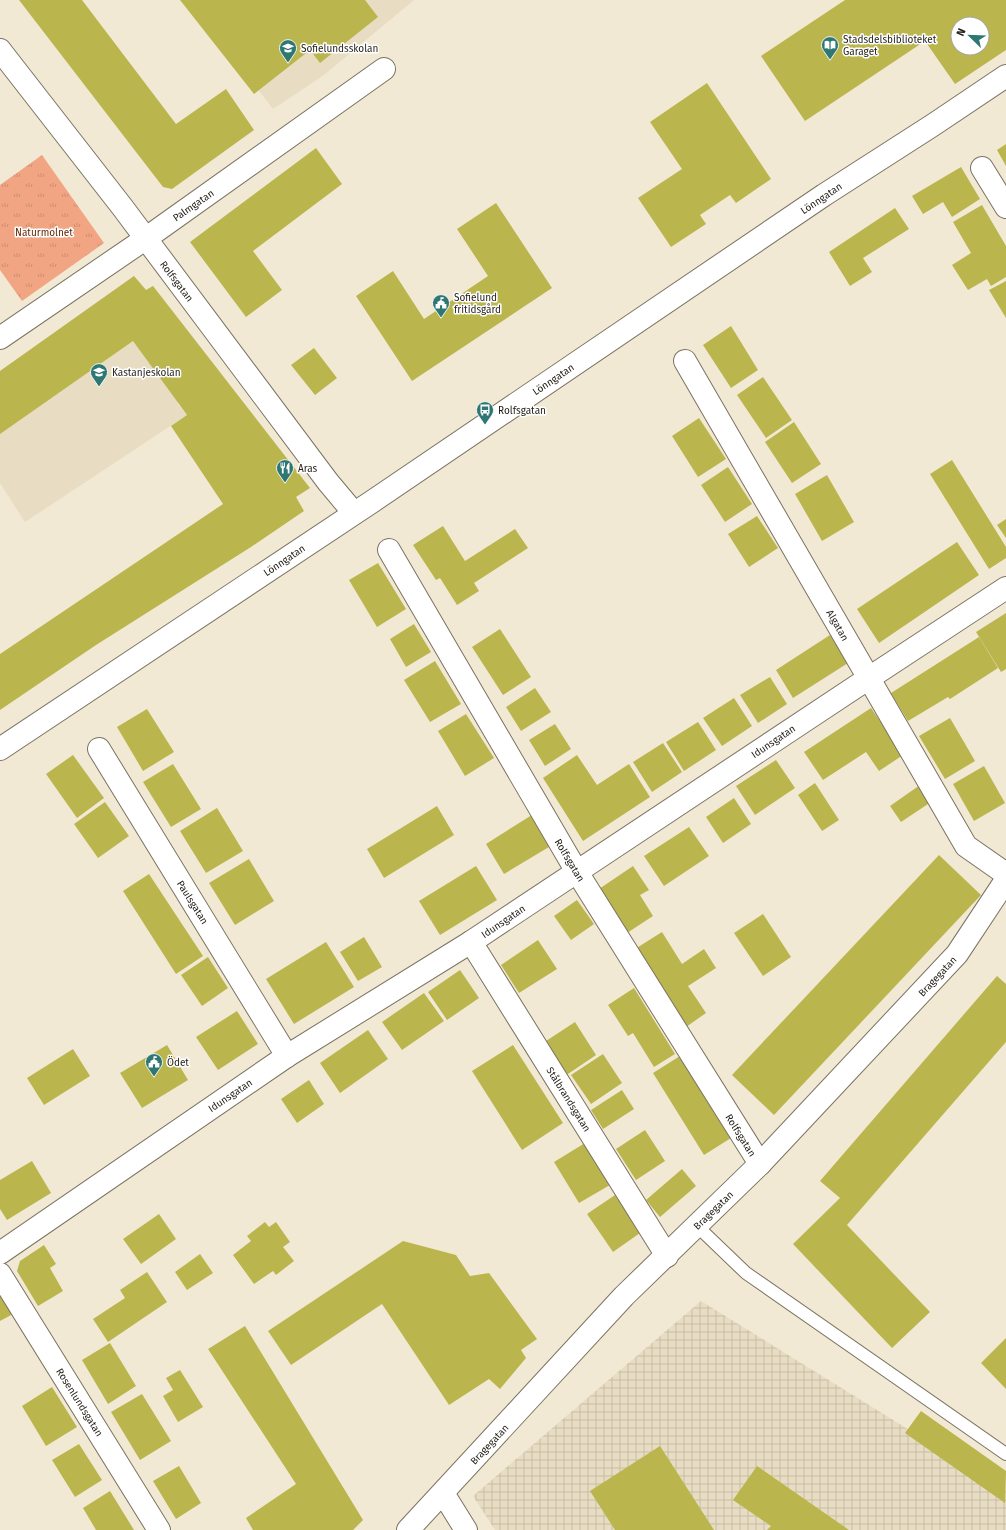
<svg xmlns="http://www.w3.org/2000/svg" width="1006" height="1530" font-family="'Fira Sans',sans-serif">
<defs>
<pattern id="industrial-grid" width="8" height="8" patternUnits="userSpaceOnUse"><rect width="8" height="8" fill="#e8dcc2"/><path d="M0 4h8M4 0v8" fill="none" stroke="#c7bca6"/></pattern>
<pattern id="park-tufts" width="24" height="20" patternUnits="userSpaceOnUse"><rect width="24" height="20" fill="#f2a582"/><path d="M3 7l-1-3M5 7V3M7 7l1-3M15 17l-1-3M17 17v-4M19 17l1-3" fill="none" stroke="#cf8e70"/></pattern>
</defs>
<rect width="100%" height="100%" fill="#f2e9d5"/>
<g fill="#e8dcc2">
<path d="M189,0H414L324,75L273,109Z"/>
<path d="M134,276L146,290L153,286L219,371L177,403L187,415L25,522L0,483V371Z"/>
</g>
<path fill="url(#industrial-grid)" d="M701,1301L1006,1490V1530H495L473,1496Z"/>
<path fill="url(#park-tufts)" d="M42,155L104,243L22,301L0,270V185Z"/>
<g fill="#bab64d" fill-rule="evenodd">
<path d="M19,0H82L176,124L226,89L254,130L172,189L163,187Z"/>
<path d="M180,0H365L378,17L320,63L310,50L254,94Z"/>
<path d="M845,0H1006V50L955,84L925,41L805,121L761,56ZM958,24H982V48H958Z"/>
<path d="M707,83L771,179L736,203L730,195L700,215L706,224L671,247L638,198L682,169L650,122Z"/>
<path d="M1006,144V166L997,150Z"/>
<path d="M316,148L342,184L253,251L282,290L246,317L190,242Z"/>
<path d="M961,167L980,199L952,217L943,202L923,214L912,196Z"/>
<path d="M496,203L552,288L412,381L356,296L393,271L424,319L488,276L457,229Z"/>
<path d="M982,205L1006,246V277L991,286L987,279L968,290L952,265L971,253L953,222Z"/>
<path d="M895,208L909,229L863,258L872,272L850,286L829,252Z"/>
<path d="M134,276L146,290L153,286L310,488L296,497L304,511L251,547L96,645L0,710V654L223,504L171,426L187,415L133,341L0,434V371Z"/>
<path d="M1006,281V318L989,290Z"/>
<path d="M731,326L758,370L731,388L703,345Z"/>
<path d="M314,348L337,378L315,395L291,365Z"/>
<path d="M763,377L792,420L766,438L737,395Z"/>
<path d="M699,418L726,459L698,477L672,436Z"/>
<path d="M794,422L821,464L792,483L765,442Z"/>
<path d="M952,460L1006,547V558L989,569L930,474Z"/>
<path d="M728,467L752,504L725,522L701,485Z"/>
<path d="M827,475L854,522L822,541L795,494Z"/>
<path d="M757,516L778,548L749,567L728,534Z"/>
<path d="M1006,519V538L997,525Z"/>
<path d="M443,526L465,561L515,529L528,548L474,583L479,591L457,605L440,578L436,580L413,545Z"/>
<path d="M957,542L979,575L879,643L857,609Z"/>
<path d="M378,563L406,609L377,627L349,580Z"/>
<path d="M1006,613V669L1001,672L976,632Z"/>
<path d="M414,624L431,652L406,667L390,639Z"/>
<path d="M500,629L531,677L503,695L472,647Z"/>
<path d="M830,635L848,663L793,698L776,670Z"/>
<path d="M979,637L998,668L950,699L948,697L908,721L891,693Z"/>
<path d="M435,661L461,704L430,722L404,680Z"/>
<path d="M770,677L787,704L758,723L740,695Z"/>
<path d="M535,688L551,712L521,731L506,707Z"/>
<path d="M734,698L752,726L722,746L703,718Z"/>
<path d="M871,708L903,755L879,771L866,752L823,780L804,752Z"/>
<path d="M147,709L174,752L143,771L117,727Z"/>
<path d="M466,714L494,758L465,776L438,731Z"/>
<path d="M950,718L975,761L945,779L919,736Z"/>
<path d="M698,722L716,750L684,771L666,742Z"/>
<path d="M555,724L571,749L545,766L529,740Z"/>
<path d="M663,743L682,772L652,792L633,762Z"/>
<path d="M73,755L104,798L77,818L46,774Z"/>
<path d="M577,755L597,785L629,764L650,797L583,841L543,778Z"/>
<path d="M776,760L795,788L755,815L736,786Z"/>
<path d="M173,764L201,809L171,827L143,782Z"/>
<path d="M984,766L1005,803L974,821L953,784Z"/>
<path d="M815,783L839,820L822,831L798,795Z"/>
<path d="M920,785L931,802L901,822L890,806Z"/>
<path d="M734,798L751,824L723,843L706,817Z"/>
<path d="M105,802L129,836L98,858L74,824Z"/>
<path d="M437,806L454,835L384,878L367,849Z"/>
<path d="M217,808L243,851L206,873L180,831Z"/>
<path d="M535,813L554,844L504,874L486,844Z"/>
<path d="M689,827L709,856L664,886L644,856Z"/>
<path d="M939,855L981,895L774,1115L732,1075Z"/>
<path d="M249,859L274,901L235,925L209,883Z"/>
<path d="M476,866L497,900L440,935L419,901Z"/>
<path d="M633,866L649,890L640,895L653,916L627,933L599,889Z"/>
<path d="M149,874L203,956L176,974L123,891Z"/>
<path d="M577,900L594,924L571,940L554,916Z"/>
<path d="M763,914L791,957L763,976L734,933Z"/>
<path d="M662,932L682,964L704,949L716,968L688,986L706,1013L686,1027L635,949Z"/>
<path d="M364,937L382,967L358,981L340,952Z"/>
<path d="M538,940L557,969L519,993L501,965Z"/>
<path d="M326,942L354,987L294,1024L266,979Z"/>
<path d="M208,957L228,988L202,1006L181,975Z"/>
<path d="M460,970L479,998L447,1020L428,992Z"/>
<path d="M997,976L1006,984V1042L847,1225L930,1312L892,1348L793,1244L840,1198L820,1181Z"/>
<path d="M634,988L675,1054L654,1067L633,1033L628,1036L608,1005Z"/>
<path d="M424,993L444,1021L402,1050L382,1022Z"/>
<path d="M237,1011L258,1044L218,1070L196,1037Z"/>
<path d="M575,1022L596,1055L565,1076L543,1043Z"/>
<path d="M368,1030L388,1059L340,1093L320,1063Z"/>
<path d="M167,1045L188,1080L142,1108L120,1073Z"/>
<path d="M513,1045L563,1123L522,1150L472,1071Z"/>
<path d="M73,1049L90,1076L44,1105L27,1078Z"/>
<path d="M603,1054L622,1083L591,1104L571,1075Z"/>
<path d="M680,1056L731,1138L704,1155L653,1073Z"/>
<path d="M309,1080L324,1104L297,1123L281,1099Z"/>
<path d="M622,1090L634,1109L603,1129L591,1110Z"/>
<path d="M645,1130L665,1161L636,1180L616,1149Z"/>
<path d="M585,1143L610,1185L579,1203L554,1162Z"/>
<path d="M32,1161L51,1193L7,1220L0,1209V1180Z"/>
<path d="M682,1169L696,1186L660,1217L646,1200Z"/>
<path d="M615,1195L640,1233L613,1252L587,1214Z"/>
<path d="M159,1214L176,1239L141,1264L123,1239Z"/>
<path d="M265,1222L269,1227L276,1222L290,1242L283,1247L294,1261L276,1275L273,1271L254,1284L233,1255L251,1241L247,1236Z"/>
<path d="M403,1241L456,1255L470,1276L489,1273L537,1339L521,1350L526,1358L500,1389L489,1379L449,1405L382,1304L291,1365L268,1331Z"/>
<path d="M44,1245L56,1264L50,1268L63,1291L38,1306L17,1271L20,1261Z"/>
<path d="M200,1254L213,1273L187,1290L175,1272Z"/>
<path d="M147,1272L167,1302L108,1342L93,1319L125,1298L120,1290Z"/>
<path d="M0,1294L13,1314L0,1321Z"/>
<path d="M245,1326L363,1520L353,1530H253L246,1518L296,1484L208,1349Z"/>
<path d="M1006,1338V1389L981,1363Z"/>
<path d="M110,1343L136,1386L108,1404L82,1360Z"/>
<path d="M180,1370L203,1407L178,1422L163,1396L173,1390L166,1378Z"/>
<path d="M52,1387L77,1427L46,1446L22,1406Z"/>
<path d="M142,1394L171,1441L140,1460L111,1412Z"/>
<path d="M921,1411L1006,1471L1005,1503L905,1433Z"/>
<path d="M79,1444L102,1480L75,1497L52,1460Z"/>
<path d="M660,1446L714,1530H615L590,1491Z"/>
<path d="M179,1466L201,1503L176,1519L153,1481Z"/>
<path d="M757,1466L849,1530H767L771,1526L733,1500Z"/>
<path d="M110,1491L134,1530H96L83,1508Z"/>
</g>
<g fill="none" stroke-linecap="round" stroke-linejoin="round">
<g stroke="#7b7361" stroke-width="14">
<path id="lane" d="M697,1226L746,1273L1006,1454"/>
</g>
<g stroke="#7b7361" stroke-width="24">
<g id="street">
<path d="M0,50L123,208L328,482L354,513"/>
<path d="M982,168L1006,207"/>
<path d="M0,338L145,239L384,69"/>
<path d="M685,361L966,846L1006,874"/>
<path d="M389,550L577,872L760,1164"/>
<path d="M99,749L287,1056"/>
<path d="M471,942L667,1256"/>
<path d="M0,1253L287,1056L471,942L869,678L1006,588"/>
<path d="M0,1274L159,1530"/>
<path d="M443,1493L466,1530"/>
<path d="M408,1530L624,1296L760,1164L957,954L1006,880"/>
</g>
</g>
<g stroke="#7b7361" stroke-width="24">
<path id="secondary" d="M0,749L373,501L824,195L933,125L1006,76"/>
</g>
<use href="#lane" stroke="#fff" stroke-width="12"/>
<use href="#street" stroke="#fff" stroke-width="22"/>
<use href="#secondary" stroke="#fff" stroke-width="22"/>
</g>
<defs>
<g id="library-pin" transform="scale(0.9)"><path d="M0 17L-7.5 6A9.5 9.5 0 1 1 7.5 6Z" fill="#2e7773" stroke="#fff"/><path d="M-6-4Q-3-5.5-.7-3.5V5Q-3 3-6 4ZM6-4Q3-5.5 .7-3.5V5Q3 3 6 4Z" fill="#fff"/></g>
<g id="school-pin" transform="scale(0.9)"><path d="M0 17L-7.5 6A9.5 9.5 0 1 1 7.5 6Z" fill="#2e7773" stroke="#fff"/><path d="M0-5L7-2L0 1L-7-2ZM-4 1L0 2.5L4 1V4Q0 6-4 4Z" fill="#fff"/></g>
<g id="civic-pin" transform="scale(0.9)"><path d="M0 17L-7.5 6A9.5 9.5 0 1 1 7.5 6Z" fill="#2e7773" stroke="#fff"/><path d="M-.6-6.5H3V-4.5H.6V-3L4-1V1h2V6H-6V1h2V-1L-.6-3ZM-1.2 2.5V6h2.4V2.5Z" fill="#fff"/></g>
<g id="bus-pin" transform="scale(0.9)"><path d="M0 17L-7.5 6A9.5 9.5 0 1 1 7.5 6Z" fill="#2e7773" stroke="#fff"/><path d="M-5-6H5V4H4V6H2V4H-2V6H-4V4H-5ZM-3.5-4V0h7V-4ZM-3.5 1.2v1.5H-2V1.2ZM2 1.2v1.5H3.5V1.2Z" fill="#fff"/></g>
<g id="restaurant-pin" transform="scale(0.9)"><path d="M0 17L-7.5 6A9.5 9.5 0 1 1 7.5 6Z" fill="#2e7773" stroke="#fff"/><path d="M-5-6h1v4h1v-4h1v4h1v-4h1v5L-1.5 .5V6h-2V.5L-5-1ZM5-6V6H3V1.5H1.5Q1.5-4 5-6Z" fill="#fff"/></g>
</defs>
<g fill-rule="evenodd">
<use href="#library-pin" x="830" y="45"/>
<use href="#school-pin" x="288" y="48"/>
<use href="#civic-pin" x="441" y="303"/>
<use href="#school-pin" x="99" y="372"/>
<use href="#bus-pin" x="485" y="410"/>
<use href="#restaurant-pin" x="285" y="468"/>
<use href="#civic-pin" x="154" y="1062"/>
</g>
<g text-anchor="middle" stroke-width="3" stroke-linejoin="round" paint-order="stroke">
<g font-size="10" fill="#211d16" stroke="#fff" text-anchor="start">
<text x="843" y="43">Stadsdelsbiblioteket<tspan x="843" dy="12">Garaget</tspan></text>
<text x="301" y="52">Sofielundsskolan</text>
<text x="454" y="301">Sofielund<tspan x="454" dy="12">fritidsgård</tspan></text>
<text x="112" y="376">Kastanjeskolan</text>
<text x="498" y="414">Rolfsgatan</text>
<text x="298" y="472">Aras</text>
<text x="167" y="1066">Ödet</text>
</g>
<g font-size="10" fill="#211d16" stroke="#fff">
<text transform="translate(821 198) rotate(-34)" y="4">Lönngatan</text>
<text transform="translate(193 205) rotate(-35)" y="4">Palmgatan</text>
<text transform="translate(177 281) rotate(53)" y="4">Rolfsgatan</text>
<text transform="translate(553 379) rotate(-34)" y="4">Lönngatan</text>
<text transform="translate(284 560) rotate(-34)" y="4">Lönngatan</text>
<text transform="translate(838 625) rotate(60)" y="4">Algatan</text>
<text transform="translate(773 741) rotate(-34)" y="4">Idunsgatan</text>
<text transform="translate(570 860) rotate(59)" y="4">Rolfsgatan</text>
<text transform="translate(193 902) rotate(58)" y="4">Paulsgatan</text>
<text transform="translate(503 921) rotate(-34)" y="4">Idunsgatan</text>
<text transform="translate(937 976) rotate(-47)" y="4">Bragegatan</text>
<text transform="translate(230 1095) rotate(-34)" y="4">Idunsgatan</text>
<text transform="translate(569 1099) rotate(58)" y="4">Stålbrandsgatan</text>
<text transform="translate(741 1135) rotate(58)" y="4">Rolfsgatan</text>
<text transform="translate(713 1210) rotate(-44)" y="4">Bragegatan</text>
<text transform="translate(80 1402) rotate(58)" y="4">Rosenlundsgatan</text>
<text transform="translate(489 1444) rotate(-47)" y="4">Bragegatan</text>
</g>
<g font-size="10" fill="#602605" stroke="#fff">
<text x="44" y="236">Naturmolnet</text>
</g>
</g>
<g transform="translate(970 36) rotate(293)"><circle r="19" fill="#ffffff" stroke="#a6a5a2"/>
<path d="M0-3L7 15L0 10L-7 15Z" fill="#2e7773"/>
<text y="-6" font-size="11" font-weight="bold" text-anchor="middle" fill="#211d16">N</text>
</g>
</svg>
